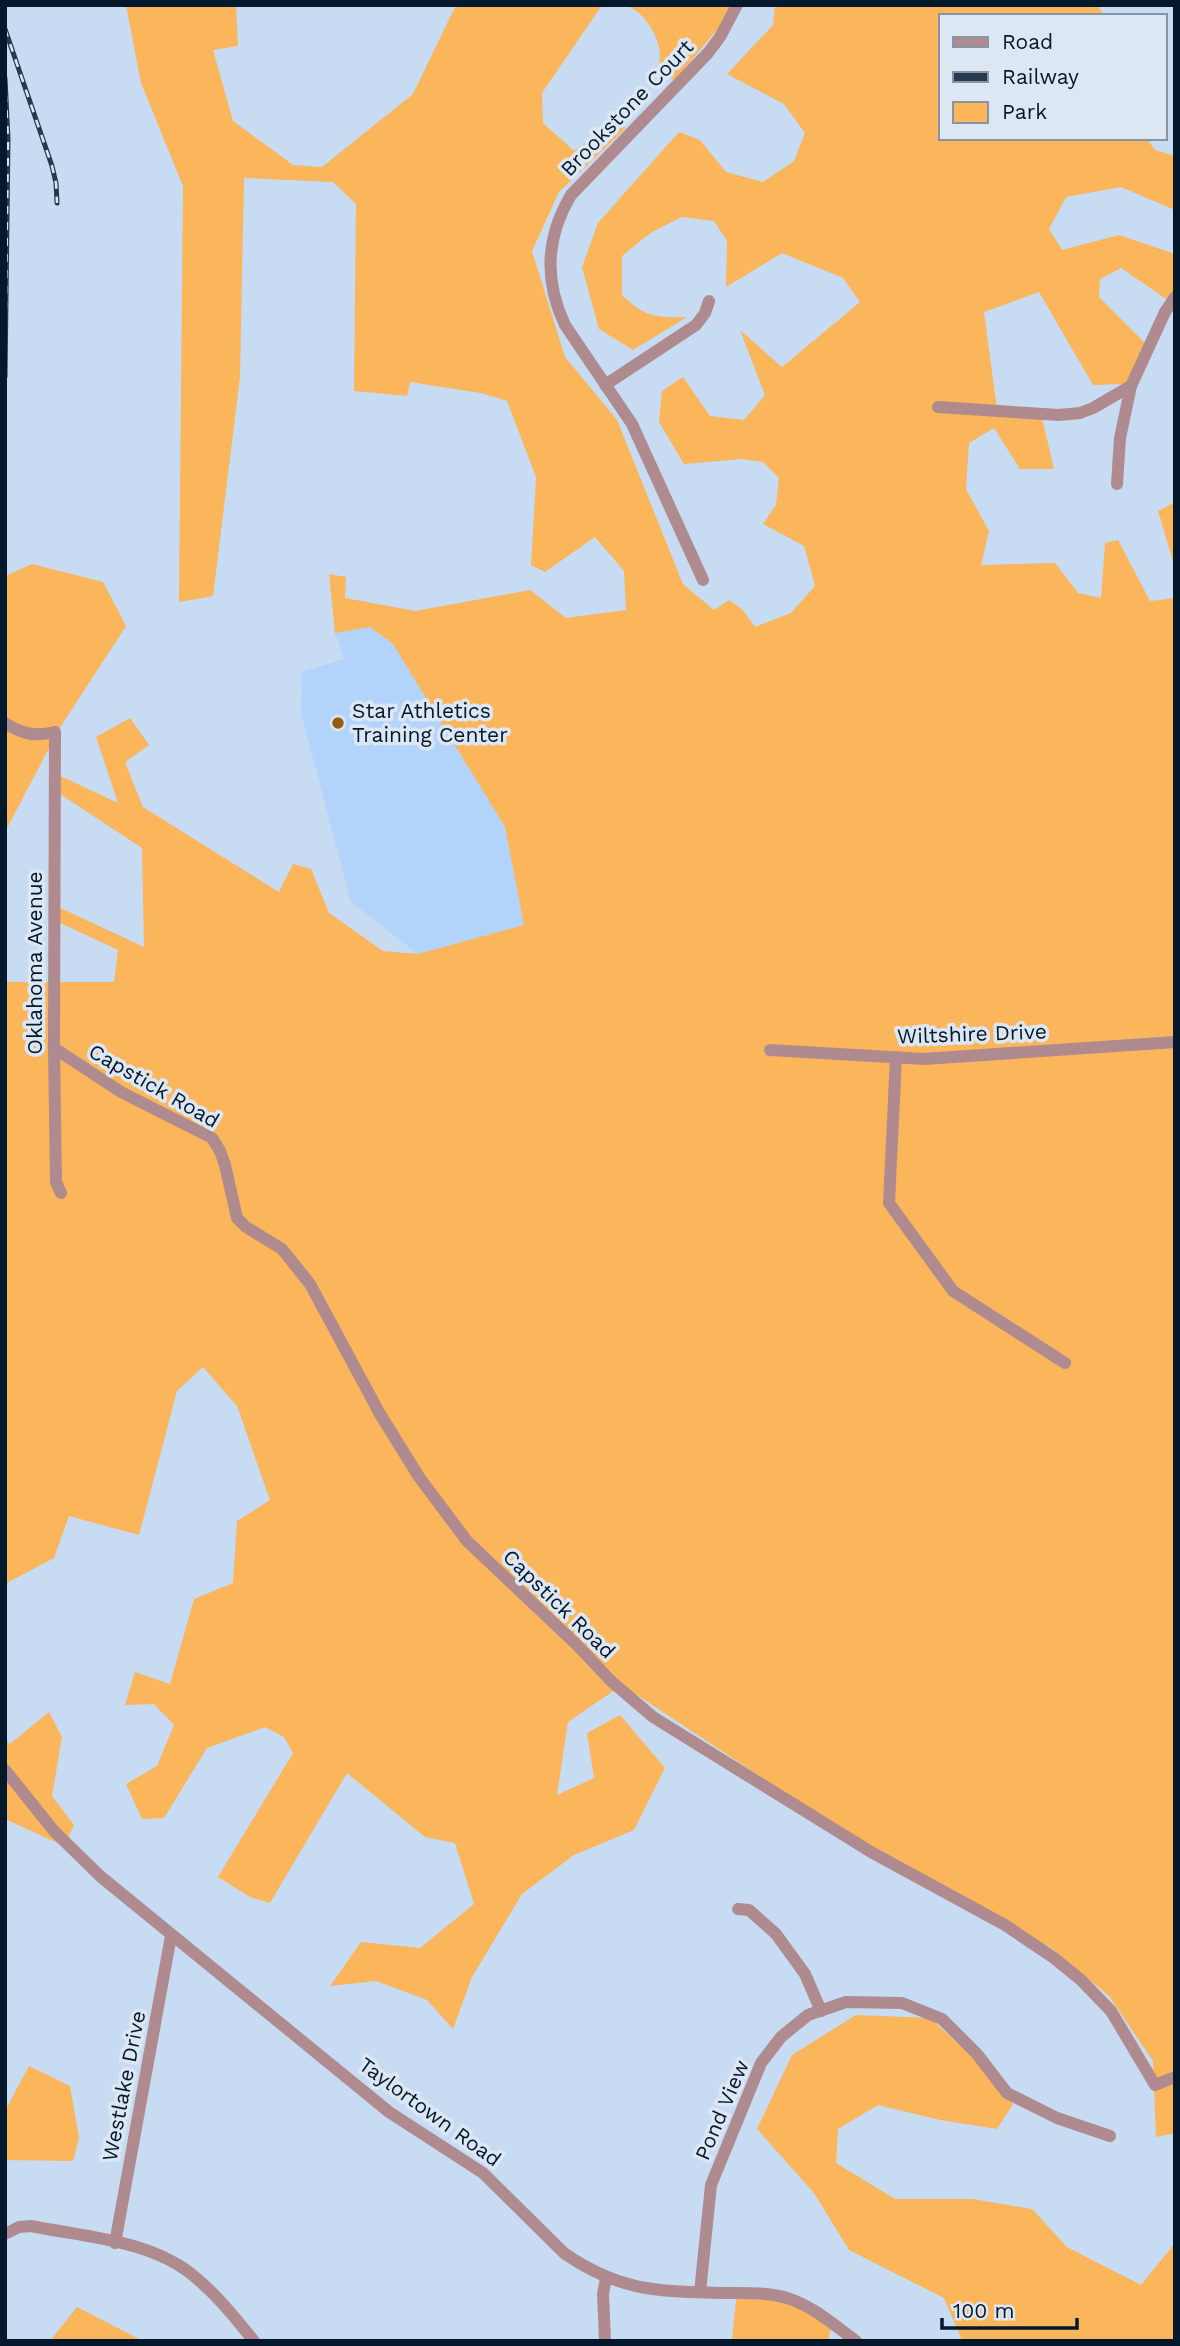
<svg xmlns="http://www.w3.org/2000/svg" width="1180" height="2346" font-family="'Work Sans',sans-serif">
<rect width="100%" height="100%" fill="#c7dbf3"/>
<path fill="#b2d4fa" d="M370,627L393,644L505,827L525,925L418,954L351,902L301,713L302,672L344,659L335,633Z"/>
<g fill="#fbb55a">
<path d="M126,5H236L238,46L213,50L233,121L293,165L322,167L413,94L456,5H602L542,93L543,123L574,151L615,121L626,128L559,192L532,251L565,357L617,420L683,584L714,610L729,600L743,610L755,627L791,613L815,586L804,546L763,524L776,505L779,478L763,462L741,459L684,464L659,422L662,391L683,377L710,416L744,420L765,395L740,330L782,367L860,302L843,278L782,253L726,287L727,241L714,221L681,217L649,234L622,256V295C644,317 657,318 687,317L633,350L599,329L582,267L598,223L679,132L700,140L726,172L763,182L794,161L805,133L784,104L727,74L773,25L775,5H1097L1105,16H940V138H1146L1155,150L1175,156V210L1121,187L1066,197L1049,229L1062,250L1119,235L1175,254V299L1172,303L1121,268L1100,279L1099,297L1149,347L1130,384L1093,385L1039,292L984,312L997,409L1041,414L1054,469H1020L994,428L969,443L966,489L989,531L981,565L1055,563L1078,593L1101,598L1105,543L1118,540L1150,601L1175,598V2133L1156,2137L1153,2061L1109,1996L1050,1947L888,1861L622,1685L568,1722L557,1795L594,1778L587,1733L620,1715L665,1768L634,1830L574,1855L522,1894L472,1977L453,2029L427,2000L376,1981L330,1986L361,1942L420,1948L474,1904L455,1843L425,1837L347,1773L270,1903L250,1897L218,1877L293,1753L284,1737L265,1727L207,1748L164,1818L142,1819L126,1784L157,1766L174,1725L154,1704L125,1705L135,1672L170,1684L194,1599L233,1583L237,1521L270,1500L237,1406L203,1367L177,1391L139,1535L69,1516L54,1558L5,1584V982H114L118,950L54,920V905L144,947L142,848L54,790V773L118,803L96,737L130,718L149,745L125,762L143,807L279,892L293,864L311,869L329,913L383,951L418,954L524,925L505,827L393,644L370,627L335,633L329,574L346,577L345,598L415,611L530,590L566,618L626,610L624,571L595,537L545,572L531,565L536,477L507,401L481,393L410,382L407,396L354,391L356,204L333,182L244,178L240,377L213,596L179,602L183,186L141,83Z"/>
<path d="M623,5H733L730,14L675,80L659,75C659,66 661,55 659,47C655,30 641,8 623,5Z"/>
<path d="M1175,502V568L1158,511Z"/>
<path d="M32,564L103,582L126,626L59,729L5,832V576Z"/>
<path d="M49,1712L62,1737L52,1796L74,1825L64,1846L5,1819V1739L10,1744Z"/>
<path d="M856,2015L930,2018L977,2061L1013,2104L997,2129L940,2120L878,2105L838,2129L836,2163L895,2199H973L1032,2209L1067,2247L1141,2285L1175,2243V2341H959L961,2338L944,2298L849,2250L814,2193L757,2129L792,2055Z"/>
<path d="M29,2066L70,2086L79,2138L73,2161L5,2160V2111Z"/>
<path d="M736,2299L787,2300L832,2324L828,2341H732Z"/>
<path d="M77,2307L143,2341H50Z"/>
</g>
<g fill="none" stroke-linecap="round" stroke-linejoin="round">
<g stroke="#af8b8f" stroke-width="12">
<path d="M605,385L696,325L705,313L709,301"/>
<path d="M938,407L1059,415L1080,413L1093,408L1131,386L1165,312L1175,297"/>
<path d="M1117,484L1120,438L1131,386"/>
<path d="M703,580L632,424L565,325C544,281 546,237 571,195L708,53L720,37L737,5"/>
<path d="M5,723C22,734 35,737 55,732L54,1048L56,1182L61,1193"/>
<path d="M54,1048L121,1092L212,1138L220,1151L225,1165L237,1218L246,1227L282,1249L310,1284L380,1414L419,1477L467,1541L577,1645L611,1681L653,1717L871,1852L1005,1925L1054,1958L1081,1980L1111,2011L1155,2085L1175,2077"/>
<path d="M770,1050L924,1059L1175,1042"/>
<path d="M896,1057L889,1203L953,1291L1065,1363"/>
<path d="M5,1770L54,1831L100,1876L389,2112L483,2173L564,2253C620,2292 658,2291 723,2293C745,2293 767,2292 787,2298C813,2306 834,2325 856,2341"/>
<path d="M738,1909L749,1910L776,1934L805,1974L821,2011"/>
<path d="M5,2234L19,2227L31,2226C85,2237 152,2240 195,2277C218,2296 235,2318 254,2341"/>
<path d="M115,2243L171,1936"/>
<path d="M700,2292L711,2185L761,2063L781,2037L808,2015L846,2002L902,2003L942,2019L977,2054L1007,2093L1057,2118L1110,2136"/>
<path d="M605,2341L603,2294L606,2278"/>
</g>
<g stroke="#263a4f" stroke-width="5">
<g id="rail">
<path d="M5,29L52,166L56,183L57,203"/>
<path d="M5,78L8,139L5,377"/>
</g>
</g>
<use href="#rail" stroke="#dde7f3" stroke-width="2.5" stroke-dasharray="8" stroke-linecap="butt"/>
</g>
<circle fill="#925f10" stroke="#dde7f3" stroke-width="2.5" cx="338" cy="723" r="7"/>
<g text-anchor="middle" stroke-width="7" stroke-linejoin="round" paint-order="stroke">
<g font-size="21" fill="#04182c" stroke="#dde7f3">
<text transform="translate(627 108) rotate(-46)" y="7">Brookstone Court</text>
<text transform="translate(35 963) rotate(-90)" y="7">Oklahoma Avenue</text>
<text transform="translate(972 1034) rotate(-2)" y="7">Wiltshire Drive</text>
<text transform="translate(154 1086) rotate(30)" y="7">Capstick Road</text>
<text transform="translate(559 1604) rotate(44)" y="7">Capstick Road</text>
<text transform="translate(124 2086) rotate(-79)" y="7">Westlake Drive</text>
<text transform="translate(722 2110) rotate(-67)" y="7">Pond View</text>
<text transform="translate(430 2112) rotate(36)" y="7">Taylortown Road</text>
</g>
<g font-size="21" fill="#04182c" stroke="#dde7f3" text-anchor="start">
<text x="352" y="718">Star Athletics<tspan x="352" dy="24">Training Center</tspan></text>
</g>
</g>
<rect width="1180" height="2346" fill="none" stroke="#04182c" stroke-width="14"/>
<rect x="939" y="14" width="228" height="126" fill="#dde7f3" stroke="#8694a3" stroke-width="2"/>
<rect x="953" y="37" width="35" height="10" fill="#af8b8f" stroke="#8694a3" stroke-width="2"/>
<text x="1002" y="49" font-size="21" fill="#04182c">Road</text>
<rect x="953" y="72" width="35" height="10" fill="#263a4f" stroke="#8694a3" stroke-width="2"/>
<text x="1002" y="84" font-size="21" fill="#04182c">Railway</text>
<rect x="953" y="102" width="35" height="21" fill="#fbb55a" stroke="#8694a3" stroke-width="2"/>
<text x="1002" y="119" font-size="21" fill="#04182c">Park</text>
<path d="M942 2318v10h135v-10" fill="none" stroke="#04182c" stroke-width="3.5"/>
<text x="953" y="2318" font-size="21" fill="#04182c" stroke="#dde7f3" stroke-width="5" paint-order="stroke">100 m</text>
</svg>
